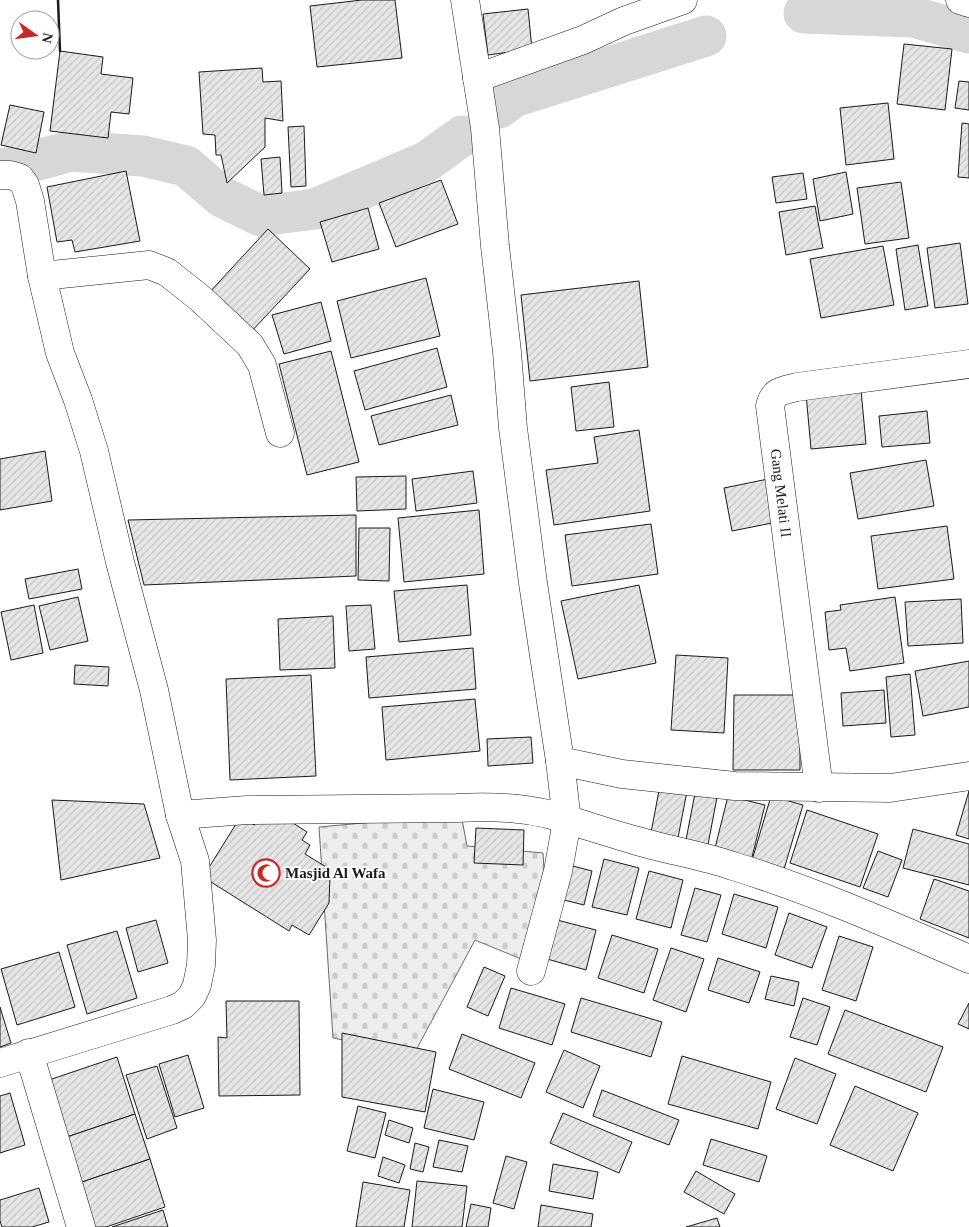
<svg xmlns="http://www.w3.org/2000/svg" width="969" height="1227" font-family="'Times New Roman',serif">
<defs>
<pattern id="cemetery-stones" width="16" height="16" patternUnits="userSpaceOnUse" patternTransform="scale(1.25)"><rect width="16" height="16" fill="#ededed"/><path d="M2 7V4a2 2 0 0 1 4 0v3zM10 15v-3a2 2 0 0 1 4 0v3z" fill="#cbcbcb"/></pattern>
<pattern id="building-hatch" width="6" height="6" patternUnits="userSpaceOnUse" patternTransform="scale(1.25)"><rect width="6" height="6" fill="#e6e6e6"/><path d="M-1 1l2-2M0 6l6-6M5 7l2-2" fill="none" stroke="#c5c5c5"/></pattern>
</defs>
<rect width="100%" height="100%" fill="#fff"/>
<path fill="url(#cemetery-stones)" stroke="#6a6a6a" d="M461,814L467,846L543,853L544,869L521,959L475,940L414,1054L333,1038L319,827Z"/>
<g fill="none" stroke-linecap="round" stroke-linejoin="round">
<g stroke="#d7d7d7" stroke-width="41">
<path d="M804,13L914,17L969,33"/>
<path d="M499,108L514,97L706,36"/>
<path d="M0,169L9,168L71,151L143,156L186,166L222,197L261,216L315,209L426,162L462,136"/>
</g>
</g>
<g fill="url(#building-hatch)" stroke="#1a1a1a">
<path d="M362,0H395L402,58L317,67L310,6Z"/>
<path d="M528,9L532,49L488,55L483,14Z"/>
<path d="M904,44L952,49L945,110L897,104Z"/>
<path d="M60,51L103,57L101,74L133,78L129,114L111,112L108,138L50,131Z"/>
<path d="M262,68L263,82L281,81L283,121L265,118V147L227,183L221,155H216L215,135L203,134L199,72Z"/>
<path d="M959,81L969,82V110L955,108Z"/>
<path d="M888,103L894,159L846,165L840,108Z"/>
<path d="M10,105L44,112L36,153L1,145Z"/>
<path d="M962,123L969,124V178L958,177Z"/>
<path d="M304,126L306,186L291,187L288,127Z"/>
<path d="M280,157L282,193L264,195L261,159Z"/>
<path d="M126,171L140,241L75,252L72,240L57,242L47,187Z"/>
<path d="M846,172L853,214L820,221L813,179Z"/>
<path d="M803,173L807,199L776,203L772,177Z"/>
<path d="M441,180L458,224L396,247L379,203Z"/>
<path d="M901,182L909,238L865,244L857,188Z"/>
<path d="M815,206L823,248L786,255L779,212Z"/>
<path d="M368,208L379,249L332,262L320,222Z"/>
<path d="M268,229L310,269L249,334L207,295Z"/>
<path d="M960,243L968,304L935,308L927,248Z"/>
<path d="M918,245L928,306L905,310L896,249Z"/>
<path d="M883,246L894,305L821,318L810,259Z"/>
<path d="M426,278L440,336L351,358L337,301Z"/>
<path d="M639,281L648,367L530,381L521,295Z"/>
<path d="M321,302L331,341L284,354L272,315Z"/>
<path d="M437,348L447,387L365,410L354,371Z"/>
<path d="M331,351L359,462L307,475L279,364Z"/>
<path d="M609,382L614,427L576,431L571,387Z"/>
<path d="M861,390L866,444L811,449L806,394Z"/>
<path d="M451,395L458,425L379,445L371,416Z"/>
<path d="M927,411L930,443L882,447L879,416Z"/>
<path d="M639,430L650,511L554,525L546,470L598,463L594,437Z"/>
<path d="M45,451L52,501L0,510V459Z"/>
<path d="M926,460L934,506L858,519L850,473Z"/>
<path d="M473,471L477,503L416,511L412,479Z"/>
<path d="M406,476V509L357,511L356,477Z"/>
<path d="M768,479L777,522L732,531L724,488Z"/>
<path d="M479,510L484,574L404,582L398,518Z"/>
<path d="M356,515V576L144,585L128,520Z"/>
<path d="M651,524L658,574L572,586L565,535Z"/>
<path d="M947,526L954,579L878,589L871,536Z"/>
<path d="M359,528H390L389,581L358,580Z"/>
<path d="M78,569L82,589L29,599L25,579Z"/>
<path d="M467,585L471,635L399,642L394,591Z"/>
<path d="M639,585L656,663L578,679L561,601Z"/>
<path d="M78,597L88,641L50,650L39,606Z"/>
<path d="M895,597L904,663L850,671L846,648L829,650L825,612L841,610L840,605Z"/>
<path d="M961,599L963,643L908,646L905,602Z"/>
<path d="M34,605L43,653L11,660L1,612Z"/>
<path d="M371,605L375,649L349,651L346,606Z"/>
<path d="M333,616L335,668L280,670L278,619Z"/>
<path d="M473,648L476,689L369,698L366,657Z"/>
<path d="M676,655L728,658L724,733L671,730Z"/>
<path d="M969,661V707L923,716L915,671Z"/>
<path d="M75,665L109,667L108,686L74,684Z"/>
<path d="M910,674L915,735L891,737L886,677Z"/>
<path d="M311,675L316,776L230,780L226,679Z"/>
<path d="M884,690L886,723L843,726L841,693Z"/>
<path d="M734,695H800V770H733Z"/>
<path d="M475,699L480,751L386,760L382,707Z"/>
<path d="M531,737L533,763L488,766L487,739Z"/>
<path d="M661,780L688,786L677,843L650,838Z"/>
<path d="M696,788L718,792L707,850L685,845Z"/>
<path d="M969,791V839L956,835Z"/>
<path d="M728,796L765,805L751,861L714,852Z"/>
<path d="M771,796L803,805L782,876L750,867Z"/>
<path d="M52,800L144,804L160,858L61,880Z"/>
<path d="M807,810L878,834L860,887L790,863Z"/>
<path d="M261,812L282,816L307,832L302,840L310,845L305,854L326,867L323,871L330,876L329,903L309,935L292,925L289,931L203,877L241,816L254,825Z"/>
<path d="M476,828L524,830L523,865L474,863Z"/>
<path d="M913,829L969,844V885L903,868Z"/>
<path d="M878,851L902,860L888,897L863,888Z"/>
<path d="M604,859L639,868L627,915L592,907Z"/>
<path d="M569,865L592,871L584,905L560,899Z"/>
<path d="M649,871L683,880L671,928L636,919Z"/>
<path d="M934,879L969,891V938L920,919Z"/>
<path d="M695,888L721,895L707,942L681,935Z"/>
<path d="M734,894L778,907L766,948L722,934Z"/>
<path d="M789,913L827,927L812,968L775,955Z"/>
<path d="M156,920L168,963L138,972L126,928Z"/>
<path d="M557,920L596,930L586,970L547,959Z"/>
<path d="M117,931L137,998L87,1014L67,945Z"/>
<path d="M612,935L658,949L644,993L598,978Z"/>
<path d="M839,936L873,947L856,1001L822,990Z"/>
<path d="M671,948L704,959L686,1012L653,1000Z"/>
<path d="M59,952L75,1007L17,1025L1,969Z"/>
<path d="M718,958L760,972L749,1003L708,990Z"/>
<path d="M484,967L505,976L488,1016L467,1007Z"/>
<path d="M771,976L799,982L794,1006L765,999Z"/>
<path d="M511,988L565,1004L552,1045L499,1028Z"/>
<path d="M581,998L662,1022L651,1057L571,1032Z"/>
<path d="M803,998L830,1007L817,1045L790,1037Z"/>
<path d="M226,1001H299L300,1095L219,1096L218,1037L227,1038Z"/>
<path d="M969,1003V1029L958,1024Z"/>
<path d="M0,1007L11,1043L0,1047Z"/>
<path d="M845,1010L943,1047L926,1092L828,1054Z"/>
<path d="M342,1033L436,1052L425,1112L342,1097Z"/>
<path d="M462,1034L535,1063L521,1098L449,1069Z"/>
<path d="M564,1050L600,1066L583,1108L546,1092Z"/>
<path d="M188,1055L204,1108L175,1117L159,1064Z"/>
<path d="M682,1056L771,1082L758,1129L668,1104Z"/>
<path d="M117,1057L135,1114L58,1140L40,1083Z"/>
<path d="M795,1058L836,1074L817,1124L776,1109Z"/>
<path d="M157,1066L177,1128L147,1139L126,1075Z"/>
<path d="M855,1086L918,1113L893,1171L830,1145Z"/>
<path d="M433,1089L484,1102L474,1140L424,1128Z"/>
<path d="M602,1090L679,1120L669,1145L593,1116Z"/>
<path d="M10,1093L25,1145L0,1153V1096Z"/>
<path d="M358,1106L386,1113L375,1158L347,1151Z"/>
<path d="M563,1113L632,1142L619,1173L550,1143Z"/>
<path d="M135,1114L150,1159L73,1185L58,1140Z"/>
<path d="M389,1120L413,1128L409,1143L385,1135Z"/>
<path d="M711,1139L767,1156L759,1182L703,1165Z"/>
<path d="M439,1140L468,1146L462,1172L433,1167Z"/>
<path d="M415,1143L429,1147L423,1172L410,1169Z"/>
<path d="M506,1156L527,1162L514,1209L493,1203Z"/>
<path d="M383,1157L405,1165L399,1183L378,1176Z"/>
<path d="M150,1159L165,1207L106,1227H87L73,1185Z"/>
<path d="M553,1164L598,1172L593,1199L549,1191Z"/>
<path d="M696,1171L735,1194L724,1214L684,1192Z"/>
<path d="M417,1181L467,1186L462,1227H412Z"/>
<path d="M363,1182L410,1190L404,1227H356Z"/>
<path d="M39,1188L49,1222L32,1227H2L0,1221V1200Z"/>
<path d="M471,1204L491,1208L488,1227H466Z"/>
<path d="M541,1205L593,1214L591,1227H538Z"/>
<path d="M163,1210L168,1227H112Z"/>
<path d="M717,1218L720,1227H686Z"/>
</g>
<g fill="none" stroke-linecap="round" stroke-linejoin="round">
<g stroke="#1a1a1a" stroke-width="29">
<g id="minor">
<path d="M465,0L485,128L495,246L507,352L513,428L533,583L560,761L567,821L558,871L531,971"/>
<path d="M960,0L969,3"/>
<path d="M477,78L583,40L624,21L683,0"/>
<path d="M0,175H10L20,178L25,185L30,201L42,276L60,353L78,400L94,451L120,562L154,690L180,815L195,861L202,940L201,965L197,985L192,996L183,1005L172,1010L0,1063"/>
<path d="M42,276L149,265L167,272L201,299L250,345L262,365L280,433"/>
<path d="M560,761L622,774L735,786L890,788L969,776"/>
<path d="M819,788L770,406C774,390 782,391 797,387L969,364"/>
<path d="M180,815L247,810L457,808C488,806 518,807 548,814C577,822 605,832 634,840C667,850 701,855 733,866C814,891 891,925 969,959"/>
<path d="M29,1053L81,1227"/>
</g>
</g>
<use href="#minor" stroke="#fff" stroke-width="28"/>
<path stroke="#1a1a1a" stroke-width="2.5" d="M58,0L60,51"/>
</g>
<defs>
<g id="mosque-ring" transform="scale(1.4375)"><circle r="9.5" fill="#fff" stroke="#c62828" stroke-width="1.5"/><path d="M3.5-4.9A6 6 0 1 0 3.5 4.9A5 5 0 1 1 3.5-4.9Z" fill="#c62828"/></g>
</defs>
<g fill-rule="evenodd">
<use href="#mosque-ring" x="266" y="873"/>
</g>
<g text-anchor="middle" stroke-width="4" stroke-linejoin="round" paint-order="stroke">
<g font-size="15" fill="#1a1a1a" stroke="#fff">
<text transform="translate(781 493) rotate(83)" y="5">Gang Melati II</text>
</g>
<g font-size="15" font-weight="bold" fill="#1a1a1a" stroke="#fff" text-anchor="start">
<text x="285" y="878">Masjid Al Wafa</text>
</g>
</g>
<g transform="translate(35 35) rotate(104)"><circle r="24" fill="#ffffff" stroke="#a3a3a3"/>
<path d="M0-4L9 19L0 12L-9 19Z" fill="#c62828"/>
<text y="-8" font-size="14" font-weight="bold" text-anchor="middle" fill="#1a1a1a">N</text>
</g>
</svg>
